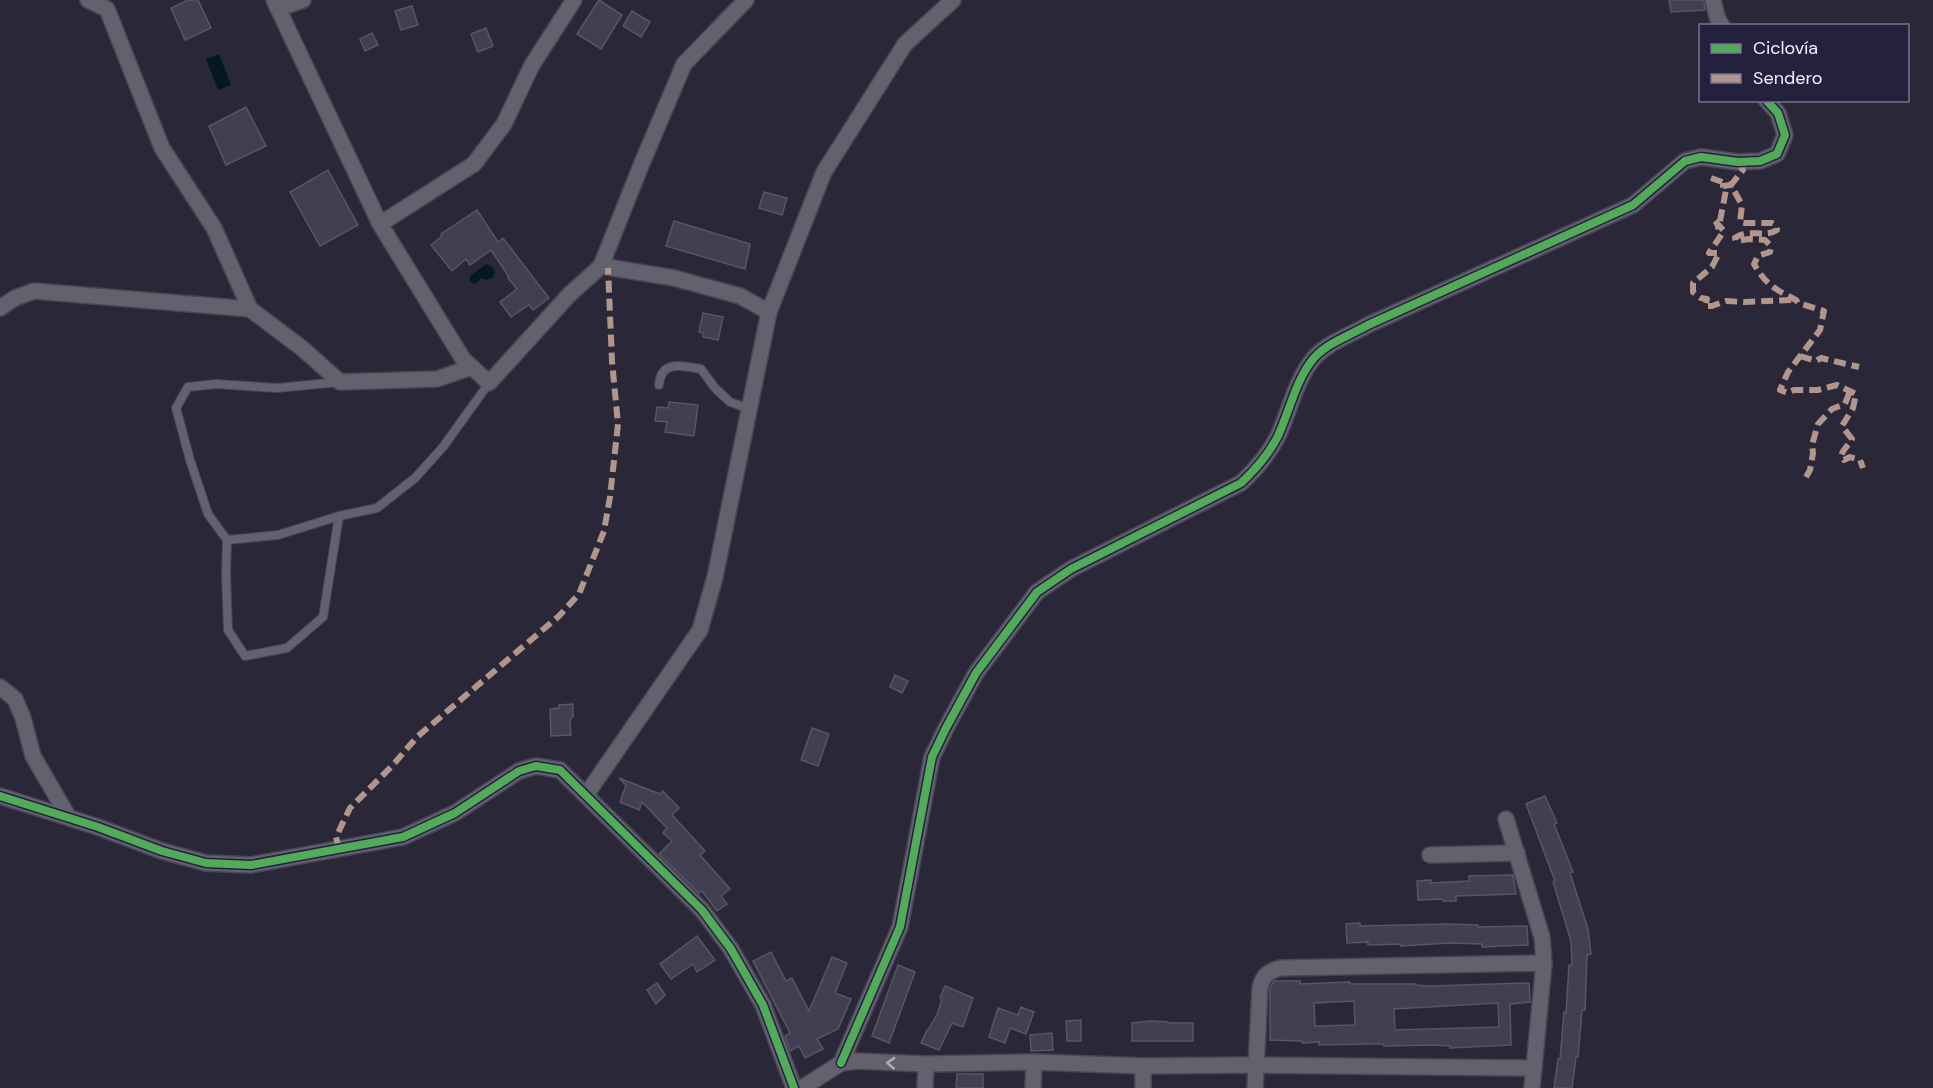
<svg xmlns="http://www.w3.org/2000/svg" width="1933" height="1088" font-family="'DM Sans',sans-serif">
<rect width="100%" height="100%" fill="#2a2838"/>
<g fill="#041821">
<path d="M219,54L231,85L218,90L206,59Z"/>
<path d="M486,264L491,266L495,271L493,277L486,280L482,278L475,284L470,281V276Z"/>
</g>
<g fill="#413f51" stroke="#575663" stroke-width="1.5" fill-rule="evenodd">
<path d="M188,0H198L211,28L185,40L171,8Z"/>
<path d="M599,0L622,15L601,49L577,34Z"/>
<path d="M1669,0H1704L1705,10L1671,12Z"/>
<path d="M412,6L418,25L401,30L395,11Z"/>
<path d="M632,11L650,22L641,37L623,26Z"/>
<path d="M486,28L493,46L478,52L471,34Z"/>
<path d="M372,33L378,45L365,51L360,39Z"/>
<path d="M246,107L266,146L226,165L209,126Z"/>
<path d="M328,170L358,225L320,246L290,192Z"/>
<path d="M764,192L787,198L782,215L759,208Z"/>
<path d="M477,210L498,242L503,238L549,298L533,310L529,305L511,317L500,302L517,289L508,278L509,277L491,250L470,265L466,259L452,271L431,245L442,236L441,234Z"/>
<path d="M674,221L750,244L745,269L666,246Z"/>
<path d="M703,313L723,317L718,340L703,337V333L699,332Z"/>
<path d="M669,402L698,405L694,436L665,432L667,422L655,421L657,407L668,408Z"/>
<path d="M895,675L908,681L902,693L890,687Z"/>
<path d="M573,704V717L570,720L571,735L551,736L550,709L559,708V705Z"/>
<path d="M812,728L829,734L818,766L801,760Z"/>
<path d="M619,778L660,794L663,791L679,808L672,815L705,851L700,855L730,889L721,896L727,904L717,911L702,891L699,893L659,854L672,841L663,833L667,828L642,802L639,810L620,802L626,785Z"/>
<path d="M1545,796L1557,823L1554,824L1573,872L1570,873L1588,929L1591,954L1587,955L1585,1010H1582L1578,1057H1576L1572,1088H1554L1558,1059H1560L1564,1012L1566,1013L1569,965H1572L1571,941L1553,882L1555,881L1526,804Z"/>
<path d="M1513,875L1516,894L1456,896V901H1443L1442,899L1418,900L1417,881L1431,880V883L1469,881V876Z"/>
<path d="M1360,923V926L1448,924L1478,925V927L1527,926L1528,945L1482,947V944L1450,943L1401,946V944L1368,945V942L1347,943L1346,924Z"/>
<path d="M697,936L715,960L697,972L693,964L671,979L660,964Z"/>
<path d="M771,952L786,981L792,978L809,1011L832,957L847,963L835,993L851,999L838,1029L817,1039L823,1049L805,1058L799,1046L790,1051L785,1036L790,1033L753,961Z"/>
<path d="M898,965L915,972L889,1043L872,1036Z"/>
<path d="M1274,981H1300V984L1350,982V984H1416V985L1430,986L1529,983L1530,1002L1510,1004L1511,1045L1450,1048V1046L1435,1045L1384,1046V1044H1371L1319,1045V1042L1302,1043V1041L1270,1040V988ZM1354,1001L1355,1025L1315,1026L1314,1003ZM1498,1003L1499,1027L1395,1030L1394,1009Z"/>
<path d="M657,983L665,995L656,1004L647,990Z"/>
<path d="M945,986L973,998L963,1027L952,1023L939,1050L921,1043L927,1030H928L937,1015L942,999L940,998Z"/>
<path d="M1021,1007L1034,1012L1026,1034L1010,1028L1005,1043L989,1037L998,1008L1018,1015Z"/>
<path d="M1081,1020V1041H1067L1066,1021Z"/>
<path d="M1151,1021L1168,1022V1023H1193V1041H1132V1023Z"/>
<path d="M1052,1033L1053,1050L1031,1051L1030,1035Z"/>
<path d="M957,1074H983V1088H956Z"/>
</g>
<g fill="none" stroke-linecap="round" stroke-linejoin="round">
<g stroke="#484653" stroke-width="10">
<g id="lane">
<path d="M339,382L277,388L216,384L188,387L176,408L190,460L208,514L227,540L278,535L339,516L377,508L415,478L443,447L489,383"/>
<path d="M659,385C661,359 683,366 701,369L715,388L730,402L750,409"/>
<path d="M227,540L226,574L228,630L245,656L287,648L323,617L339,516"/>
</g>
</g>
<g stroke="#484653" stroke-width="18">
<g id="street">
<path d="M88,0L107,9L162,148L214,228L250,309"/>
<path d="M274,0L380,224L463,359L489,383L569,295L601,266L674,278L740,296L769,312"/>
<path d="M1713,0L1717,17L1722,26"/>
<path d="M278,9L303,0"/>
<path d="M380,224L474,164L504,124L532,65L574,0"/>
<path d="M601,266L642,163L684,64L746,0"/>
<path d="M0,308L15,298L34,291L250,309L303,349L340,382L437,379L472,367"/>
<path d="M0,687L15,699L23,718L33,756L69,818"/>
<path d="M586,795L700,630L715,577L769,312L824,172L905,44L953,0"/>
<path d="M0,796L98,827L162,851L206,863L251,865L403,837L455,813L519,771L536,766L560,770L702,910L731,949L763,1005L794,1088"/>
<path d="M1506,819L1542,937L1544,963L1532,1088"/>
<path d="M1430,855L1517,853"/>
<path d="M841,1063L900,927L932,757L946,728L976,673L1037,592L1071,569L1241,483C1256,469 1269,454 1278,436C1289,412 1295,384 1310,363C1323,344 1349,336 1368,325L1633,205L1685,161L1701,157L1738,162L1760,161L1777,154L1785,135L1778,113L1766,100"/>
<path d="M926,1064L1034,1062L1143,1066L1255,1065L1534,1068"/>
<path d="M1143,1066V1088"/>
<path d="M802,1088L841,1063L856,1061L926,1064L925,1088"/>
<path d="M1033,1088L1034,1062"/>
<path d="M1255,1088L1260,988C1263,975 1268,972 1280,968L1544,963"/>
</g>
</g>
<use href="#lane" stroke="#62626f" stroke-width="8"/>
<use href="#street" stroke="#62626f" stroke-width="15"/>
<g stroke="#b2968c" stroke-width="6" stroke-dasharray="12 6" stroke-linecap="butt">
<path d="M1738,162L1743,170L1731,185L1742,205L1740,222L1745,223H1772L1776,225L1777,230C1765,238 1748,228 1735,238L1736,241L1749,239L1765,240L1771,246L1770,252L1758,256L1754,264C1766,285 1776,290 1796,300L1798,303L1824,311L1820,330L1788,372L1780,390L1788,393L1794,390H1818L1837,385L1856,394L1853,408L1842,426L1852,439C1848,446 1843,449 1841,456L1844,460L1850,457L1860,460L1863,468"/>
<path d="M1711,178L1731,185L1723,186L1726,190L1719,226L1715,227"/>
<path d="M1715,221L1724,231L1709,253H1719L1712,267L1693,283V292L1701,298L1707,299L1705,306H1712L1726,301L1744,302L1793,300"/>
<path d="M1800,356L1816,361L1821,358L1859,367"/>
<path d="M1806,477L1810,470L1813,453L1812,445L1818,424L1832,409L1845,404L1850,391"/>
<path d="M339,849L336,837L350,808L392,766L417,737L559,616L579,594L604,531L610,497L618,424L612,361L608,268"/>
</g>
<g stroke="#24213f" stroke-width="11">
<g id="cycleway">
<path d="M0,796L98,827L162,851L206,863L251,865L403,837L455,813L519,771L536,766L560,770L702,910L731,949L763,1005L794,1088"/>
<path d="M841,1063L900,927L932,757L946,728L976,673L1037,592L1071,569L1241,483C1256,469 1269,454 1278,436C1289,412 1295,384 1310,363C1323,344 1349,336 1368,325L1633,205L1685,161L1701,157L1738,162L1760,161L1777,154L1785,135L1778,113L1766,100"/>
</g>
</g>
<use href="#cycleway" stroke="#51ab58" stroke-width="8"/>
</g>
<defs><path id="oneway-chevron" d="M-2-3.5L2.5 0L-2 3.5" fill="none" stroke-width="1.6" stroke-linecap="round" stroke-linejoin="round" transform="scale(1.5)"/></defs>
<use stroke="#b0b0bd" href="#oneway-chevron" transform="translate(891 1063) rotate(-177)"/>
<rect x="1699" y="24" width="210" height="78" fill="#24213f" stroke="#76748b" stroke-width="1.5"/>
<rect x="1711" y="44" width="30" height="9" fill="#51ab58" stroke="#76748b" stroke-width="1.5"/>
<text x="1753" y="54" font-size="18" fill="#f0f0fc">Ciclovía</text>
<rect x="1711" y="74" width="30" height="9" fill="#b2968c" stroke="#76748b" stroke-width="1.5"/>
<text x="1753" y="84" font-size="18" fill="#f0f0fc">Sendero</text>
</svg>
